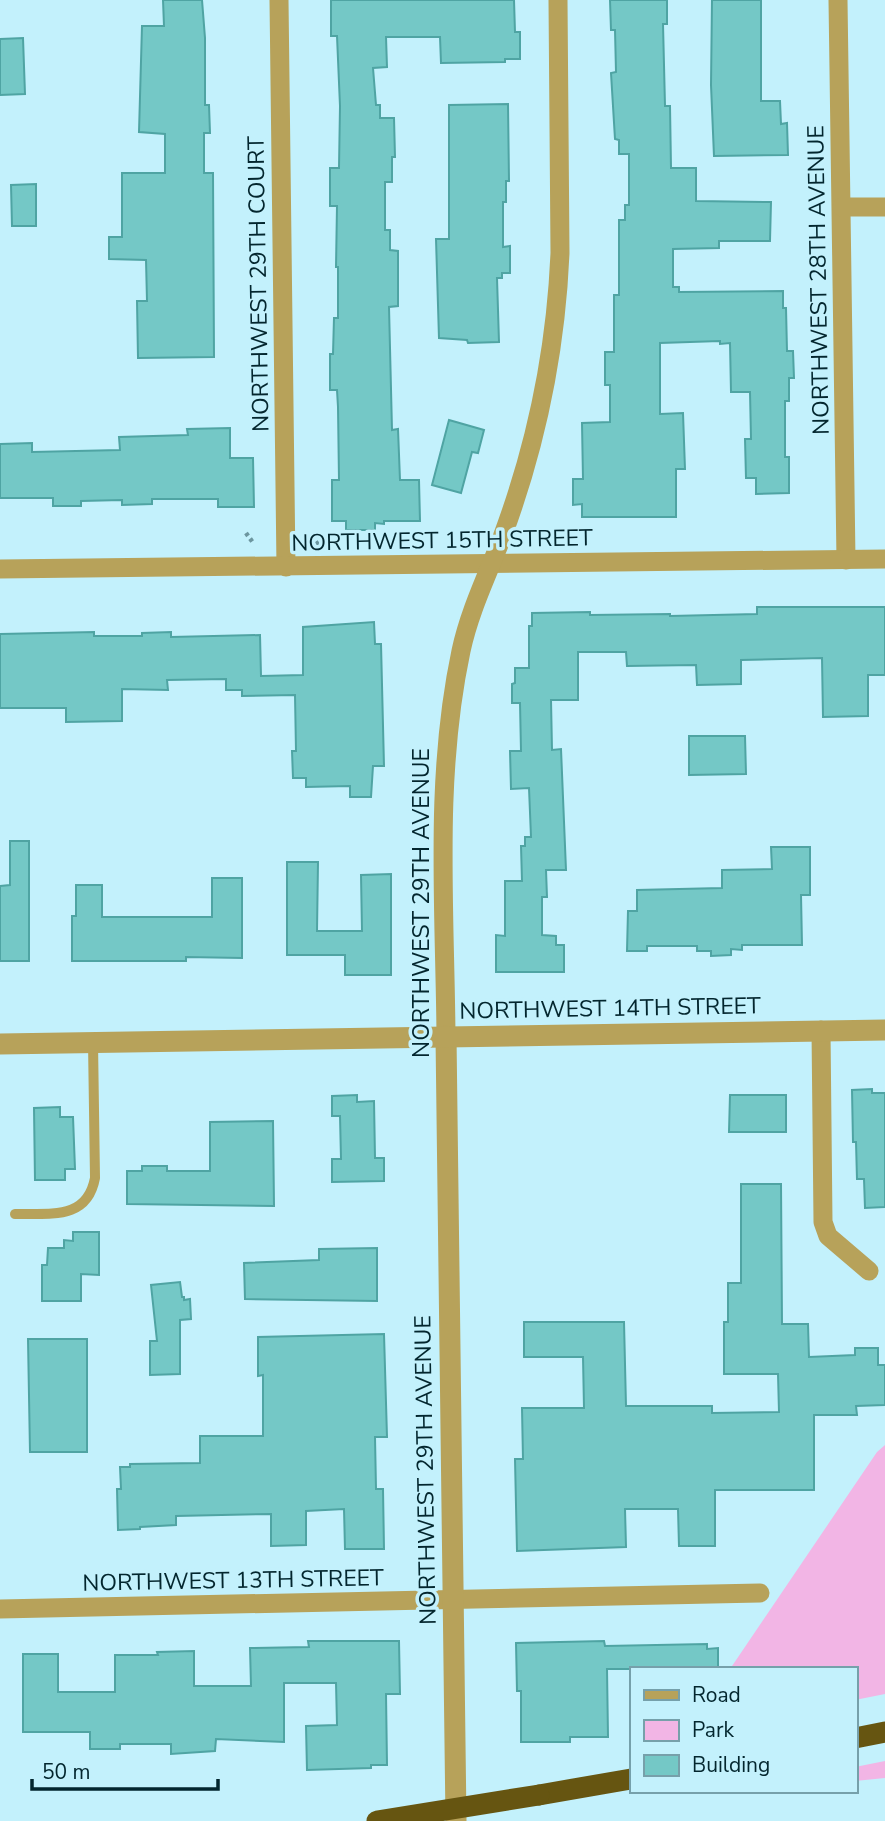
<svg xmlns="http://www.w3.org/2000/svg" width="885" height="1821" viewBox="0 0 885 1821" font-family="'Nunito Sans',sans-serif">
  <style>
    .green { fill: #f2b5e5 }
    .building { fill: #74c8c6; stroke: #4fa4a3; stroke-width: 2 }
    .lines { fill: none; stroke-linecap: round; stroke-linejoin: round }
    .path { stroke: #6c969f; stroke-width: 4.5; stroke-dasharray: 3.5 3.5; stroke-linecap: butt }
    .service { stroke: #b7a25a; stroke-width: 10 }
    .minor { stroke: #b7a25a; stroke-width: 19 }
    .tertiary { stroke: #b7a25a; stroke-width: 21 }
    .motorway { stroke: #651; stroke-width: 21 }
    .motorway-bridge { stroke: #651; stroke-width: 21 }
    .labels { text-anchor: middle; stroke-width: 7; stroke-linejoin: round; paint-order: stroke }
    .street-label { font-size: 23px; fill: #03262e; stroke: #c3f1fc }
  </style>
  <rect width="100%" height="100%" fill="#c3f1fc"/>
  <g class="green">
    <path d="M885 1445V1694L855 1700V1669H730L877 1452Z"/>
    <path d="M885 1761V1778L855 1781V1767Z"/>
  </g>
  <g class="building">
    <path d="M163 0H202L205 38V105H209L210 133H204V173H213L214 357 138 358 137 301H147L146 260 109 259V237H122V173H165V134L139 132 142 26H164Z"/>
    <path d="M331 0H514L515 32H520V59H505V62L441 63 440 37H386L387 67 373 68 376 105H380V118H394L395 157H392V182H385V230H390V250L398 251V306L389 307 392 430 398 429 400 480H419L420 521H384V524L375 523V530H346V521H332V480H339L338 407 337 390H330V354H333L334 318H338V267H336L337 206H330V168H339L340 106 337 36H331Z"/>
    <path d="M610 0H667V24H663L665 106H670L671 168H696V201L771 202 770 241H719V248L673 249V287H679V292L783 291V308H786L787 351H793L794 378H789V401H785V457H789V493L756 494V478H746L745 439H751L750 392H731L730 343 720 344V341L660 343V414L683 413 685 469H676V517H582V504L573 505V479H583L582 423 610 422V385H605V352H614V295H619V220H625V205H629V154H619V140L615 139 611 73 616 72 615 30H611Z"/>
    <path d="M712 0H761V101H780L781 124 787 123 788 155 714 156 711 85Z"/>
    <path d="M23 38 25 94 0 95V39Z"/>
    <path d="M508 104 509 181H506V202H503V247L510 246V273H502V278H497L499 342 468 343 467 340 439 338 436 239H449V105Z"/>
    <path d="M36 184V226H12L11 185Z"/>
    <path d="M449 420 484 430 478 453 472 452 461 493 432 485Z"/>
    <path d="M230 428V458H253L254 507H218V499H152V504L122 505V500L81 501V506H53V498H0V444L32 443V452L120 450 119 437 188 435 187 429Z"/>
    <path d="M757 607H885V675H868V716L823 717 822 658 741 660V684L697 685 696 665 627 666 626 652H578V700H551L552 750 561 749 566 870H546L547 897H542V935L556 936V945H564V972H496V935L505 936V881H522L521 846H525V837H531L529 788 511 789 510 751H521L520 703H512V684L515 683V668H529V626H532V613L590 612V615L670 614V616L757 614Z"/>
    <path d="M374 622 375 644H381L384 766H373L371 797H350V786L306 787V778H293L292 751H296L295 695 242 696V690H226V679L167 680 168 690 122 689V721L66 722V708H0V634L94 632V636H142V633L171 632V637L260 635 261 676 303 675V627Z"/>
    <path d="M689 736H745L746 774 689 775Z"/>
    <path d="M10 841H29V961H0V886L10 885Z"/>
    <path d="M771 847H810V895H801L802 945H742V950L731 949V955L711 956V951H697V946H647V951H627L628 911H637V890L722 888V870L772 869Z"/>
    <path d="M287 862H318L317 931H362L361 875 391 874V975H345V955H287Z"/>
    <path d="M212 878H242V958L186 957V961H72V916H76V885H102V917H212Z"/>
    <path d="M872 1089V1093H885V1207L865 1208 864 1179H857L856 1142H853L852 1090Z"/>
    <path d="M357 1095V1102L374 1101 375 1158H384V1181L332 1182V1159H341L340 1116H332V1096Z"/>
    <path d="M730 1095H786V1132H729Z"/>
    <path d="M60 1107V1117H73L75 1169H65V1180H35L34 1108Z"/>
    <path d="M273 1121 274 1206 127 1204V1171H142V1166H167V1171H210V1122Z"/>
    <path d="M741 1184H781L782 1324H808L809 1357 855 1355V1348H878V1365H885V1405L856 1406 857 1415H814V1490H715V1546H679L678 1509H625L626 1547 517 1551 515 1459H523L522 1408H584L583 1357H524V1322H624L626 1406H712V1413L779 1412 778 1374H724V1322H728V1283H741Z"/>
    <path d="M73 1232H99V1275L81 1274V1301H42V1265H47L48 1248H64V1240L73 1241Z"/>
    <path d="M377 1248V1301L245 1299 244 1263 319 1260V1249Z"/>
    <path d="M180 1282 182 1297H184V1300L190 1299 191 1319 180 1320V1374L150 1375V1341H157L151 1285Z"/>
    <path d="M384 1334 387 1437H375L376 1489H383L384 1549H345L344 1509 306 1511V1545L271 1546V1514L176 1516V1525L140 1527V1529L118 1530 117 1489H121L120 1467H130V1464L200 1463V1436H263V1375L258 1376V1337Z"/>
    <path d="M28 1339H87V1452H30Z"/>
    <path d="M308 1641H399L400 1694H386L387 1765H371V1768L307 1770 306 1726 337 1725 336 1683H284V1742L216 1739 215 1751 171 1754V1744H120V1749H90V1732H23V1654H58V1692H115V1655H158L157 1652 194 1651V1686H251L250 1648 309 1647Z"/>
    <path d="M604 1641 605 1646 707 1644V1649L718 1648V1669H607L608 1737H570V1742H521V1691H517L516 1643Z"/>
  </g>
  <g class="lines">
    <g class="path">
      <path d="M246 533 254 544"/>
      <path d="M316 544 326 537"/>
    </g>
    <path class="service" d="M15 1214C49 1213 87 1221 95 1178L93 1042"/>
    <g class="minor">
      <path d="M279 0 286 567"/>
      <path d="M838 0 846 560"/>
      <path d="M842 207H885"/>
      <path d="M0 569 885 559"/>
      <path d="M821 1030 823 1222 828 1236 869 1271"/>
      <path d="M446 1036C445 908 434 778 461 651 470 609 489 572 504 532 537 442 556 348 560 253L558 0"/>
      <path d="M0 1609 760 1593"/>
    </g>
    <g class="tertiary">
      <path d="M446 1036 456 1821"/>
      <path d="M0 1044 885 1030"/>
    </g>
    <g class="motorway">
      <path d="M855 1738 885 1732"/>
      <path d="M539 1795 631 1779"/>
    </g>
    <path class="motorway-bridge" d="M377 1821 539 1795"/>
  </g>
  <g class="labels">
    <g class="street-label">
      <text transform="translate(818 280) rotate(-91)" y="8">NORTHWEST 28TH AVENUE</text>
      <text transform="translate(258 284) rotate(-91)" y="8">NORTHWEST 29TH COURT</text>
      <text transform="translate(442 540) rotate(-1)" y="8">NORTHWEST 15TH STREET</text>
      <text transform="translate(421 903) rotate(-90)" y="8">NORTHWEST 29TH AVENUE</text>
      <text transform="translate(610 1008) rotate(-1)" y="8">NORTHWEST 14TH STREET</text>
      <text transform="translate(425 1470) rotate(-91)" y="8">NORTHWEST 29TH AVENUE</text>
      <text transform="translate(233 1580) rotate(-1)" y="8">NORTHWEST 13TH STREET</text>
    </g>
  </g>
  <rect x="630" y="1667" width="228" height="126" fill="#c3f1fc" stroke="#76a0aa" stroke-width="2"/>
  <rect x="644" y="1690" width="35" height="10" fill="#b7a25a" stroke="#76a0aa" stroke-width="2"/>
  <text x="692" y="1702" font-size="21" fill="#03262e">Road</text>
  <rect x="644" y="1720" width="35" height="21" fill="#f2b5e5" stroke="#76a0aa" stroke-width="2"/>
  <text x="692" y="1737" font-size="21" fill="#03262e">Park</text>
  <rect x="644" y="1755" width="35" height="21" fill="#74c8c6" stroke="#76a0aa" stroke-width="2"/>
  <text x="692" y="1772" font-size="21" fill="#03262e">Building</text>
  <path d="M32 1779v10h186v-10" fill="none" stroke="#03262e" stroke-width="3.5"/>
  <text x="42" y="1779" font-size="21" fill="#03262e" stroke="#c3f1fc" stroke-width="5" paint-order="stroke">50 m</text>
</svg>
